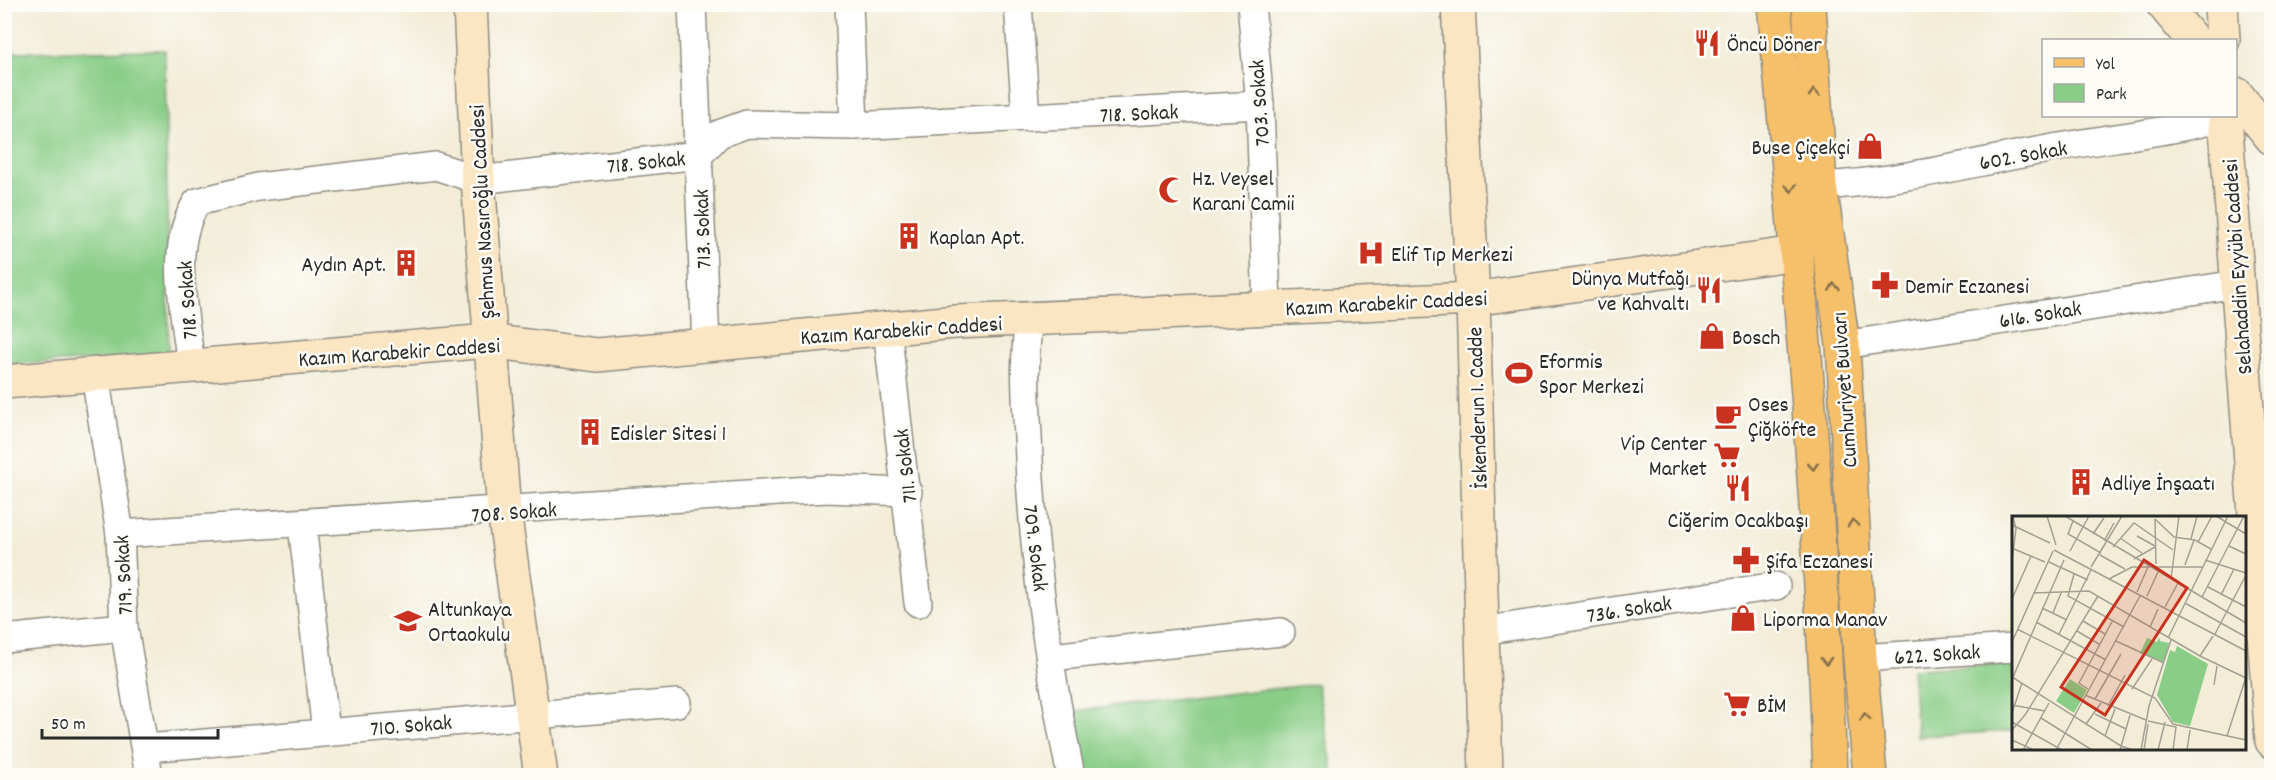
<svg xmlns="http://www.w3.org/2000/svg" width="2276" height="780" viewBox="0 0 2276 780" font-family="Dekko,sans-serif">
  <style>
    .green { fill: #89cd87; stroke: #5a7c59; stroke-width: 1.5 }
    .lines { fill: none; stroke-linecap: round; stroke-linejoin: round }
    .street-casing { stroke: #8f8c82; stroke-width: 30 }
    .secondary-casing { stroke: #8f8c82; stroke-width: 36 }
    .primary-casing { stroke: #8f8c82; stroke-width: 36 }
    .street { stroke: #fff; stroke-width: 27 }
    .secondary { stroke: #fbe6c4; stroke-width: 33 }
    .primary { stroke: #f6c06b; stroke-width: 33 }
    .oneway { stroke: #866e48 }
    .labels { text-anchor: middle; stroke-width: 5; stroke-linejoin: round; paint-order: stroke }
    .poi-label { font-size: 22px; fill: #2b2b2b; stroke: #fdfcf7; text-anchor: start }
    .street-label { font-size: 22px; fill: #2b2b2b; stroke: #fdfcf7 }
    .inset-road { fill: none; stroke: #a39f93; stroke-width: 1.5 }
    .view { fill: #c8321e; fill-opacity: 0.15; stroke: #c8321e; stroke-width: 3 }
    .inset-edge { fill: none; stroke: #2b2b2b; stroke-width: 3 }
  </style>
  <rect width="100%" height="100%" fill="#fdfcf7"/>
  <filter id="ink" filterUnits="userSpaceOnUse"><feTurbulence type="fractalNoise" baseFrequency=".0167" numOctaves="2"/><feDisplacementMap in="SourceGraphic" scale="12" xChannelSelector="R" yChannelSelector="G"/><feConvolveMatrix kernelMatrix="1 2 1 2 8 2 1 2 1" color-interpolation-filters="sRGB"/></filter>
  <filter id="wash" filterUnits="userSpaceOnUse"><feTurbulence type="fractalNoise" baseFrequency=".008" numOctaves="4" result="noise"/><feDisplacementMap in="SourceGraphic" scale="24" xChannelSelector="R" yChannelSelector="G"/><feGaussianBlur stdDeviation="1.35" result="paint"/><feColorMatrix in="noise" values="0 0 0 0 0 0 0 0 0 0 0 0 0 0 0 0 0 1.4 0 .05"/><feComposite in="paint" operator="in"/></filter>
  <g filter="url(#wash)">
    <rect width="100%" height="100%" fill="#f3edd8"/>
    <g class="green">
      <path d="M165 50 169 358 5 364V52Z"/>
      <path d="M2013 664V731L1917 736 1912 669Z"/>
      <path d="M1317 684 1334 775H1085L1074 711Z"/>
    </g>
  </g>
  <g filter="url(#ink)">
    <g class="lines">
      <defs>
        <g id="street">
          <path d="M692 4 706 345"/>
          <path d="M849 4 854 126"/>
          <path d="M1018 4 1026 117"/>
          <path d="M1251 4 1260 105 1267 309"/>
          <path d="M1820 186C1900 182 1980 161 2059 147 2114 137 2171 132 2225 117"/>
          <path d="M1029 320C1023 359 1026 398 1028 437 1032 550 1048 665 1071 776"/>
          <path d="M887 328 918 603"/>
          <path d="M1843 345 2237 284"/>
          <path d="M191 367C186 316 167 248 197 202L258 187 436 166 478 180 699 155 719 134 747 124 854 126 1260 105"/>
          <path d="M95 375 120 534 124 627 149 776"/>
          <path d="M302 525 326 732"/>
          <path d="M120 534 826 489 908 492"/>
          <path d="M1482 631 1776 586"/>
          <path d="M4 639 124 627"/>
          <path d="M1051 657 1281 632"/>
          <path d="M1860 658 2014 648"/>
          <path d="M146 748 677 703"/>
        </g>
        <g id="secondary">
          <path d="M470 4 478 180 504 511 541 776"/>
          <path d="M1458 4 1473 299 1486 776"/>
          <path d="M2163 4 2193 40"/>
          <path d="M2221 4 2223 40"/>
          <path d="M2236 94 2272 138"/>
          <path d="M2225 116 2272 741"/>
          <path d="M4 382 489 341 597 355 956 322 1473 299 1797 253"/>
        </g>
        <g id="primary">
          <path d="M1774 4C1798 261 1821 518 1830 776"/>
          <path d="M1809 4 1820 186 1843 345 1860 658 1870 776"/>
        </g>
      </defs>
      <use href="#street" class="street-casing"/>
      <use href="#secondary" class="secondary-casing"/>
      <use href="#primary" class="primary-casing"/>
      <use href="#street" class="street"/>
      <use href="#secondary" class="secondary"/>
      <use href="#primary" class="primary"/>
    </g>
    <defs><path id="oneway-chevron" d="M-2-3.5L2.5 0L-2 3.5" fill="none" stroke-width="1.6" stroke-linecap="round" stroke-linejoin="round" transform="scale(1.5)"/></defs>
    <g class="oneway">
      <use href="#oneway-chevron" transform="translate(1814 93) rotate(-93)"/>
      <use href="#oneway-chevron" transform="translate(1791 188) rotate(85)"/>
      <use href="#oneway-chevron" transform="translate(1834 287) rotate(-98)"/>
      <use href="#oneway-chevron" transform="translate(1813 466) rotate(86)"/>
      <use href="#oneway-chevron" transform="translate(1853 523) rotate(-93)"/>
      <use href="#oneway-chevron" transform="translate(1826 661) rotate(88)"/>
      <use href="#oneway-chevron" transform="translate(1865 717) rotate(-95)"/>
    </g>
  </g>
  <defs>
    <symbol id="restaurant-bare" viewBox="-9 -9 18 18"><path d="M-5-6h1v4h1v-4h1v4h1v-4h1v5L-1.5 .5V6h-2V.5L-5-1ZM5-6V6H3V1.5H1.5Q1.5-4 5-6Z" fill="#c8321e" stroke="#fdfcf7" stroke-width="2.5" paint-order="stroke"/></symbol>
    <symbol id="shop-bare" viewBox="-9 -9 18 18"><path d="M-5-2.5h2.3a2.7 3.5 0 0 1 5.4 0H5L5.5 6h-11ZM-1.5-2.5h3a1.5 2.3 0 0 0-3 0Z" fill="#c8321e" stroke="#fdfcf7" stroke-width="2.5" paint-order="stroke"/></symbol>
    <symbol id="mosque-bare" viewBox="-9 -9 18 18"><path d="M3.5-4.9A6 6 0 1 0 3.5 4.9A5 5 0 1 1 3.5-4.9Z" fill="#c8321e" stroke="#fdfcf7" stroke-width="2.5" paint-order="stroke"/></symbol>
    <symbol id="building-bare" viewBox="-9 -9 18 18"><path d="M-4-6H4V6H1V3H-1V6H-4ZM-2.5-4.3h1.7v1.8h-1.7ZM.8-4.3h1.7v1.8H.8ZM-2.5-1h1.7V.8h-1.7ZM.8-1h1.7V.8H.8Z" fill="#c8321e" stroke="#fdfcf7" stroke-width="2.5" paint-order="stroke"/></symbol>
    <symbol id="hospital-bare" viewBox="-9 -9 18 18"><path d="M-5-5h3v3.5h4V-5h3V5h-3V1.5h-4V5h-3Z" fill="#c8321e" stroke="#fdfcf7" stroke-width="2.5" paint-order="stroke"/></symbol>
    <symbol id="pharmacy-bare" viewBox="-9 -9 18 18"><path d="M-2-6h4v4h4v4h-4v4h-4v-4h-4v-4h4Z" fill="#c8321e" stroke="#fdfcf7" stroke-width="2.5" paint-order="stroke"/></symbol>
    <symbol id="stadium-bare" viewBox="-9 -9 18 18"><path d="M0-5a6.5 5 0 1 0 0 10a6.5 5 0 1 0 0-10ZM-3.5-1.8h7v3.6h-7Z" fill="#c8321e" stroke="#fdfcf7" stroke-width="2.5" paint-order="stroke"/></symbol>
    <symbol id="cafe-bare" viewBox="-9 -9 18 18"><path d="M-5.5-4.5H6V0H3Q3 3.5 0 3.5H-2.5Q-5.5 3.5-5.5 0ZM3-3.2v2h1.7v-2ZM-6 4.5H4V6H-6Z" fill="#c8321e" stroke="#fdfcf7" stroke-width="2.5" paint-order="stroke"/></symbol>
    <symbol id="supermarket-bare" viewBox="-9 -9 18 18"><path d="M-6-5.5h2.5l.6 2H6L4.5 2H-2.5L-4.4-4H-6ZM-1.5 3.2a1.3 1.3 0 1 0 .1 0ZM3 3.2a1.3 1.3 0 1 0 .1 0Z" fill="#c8321e" stroke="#fdfcf7" stroke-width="2.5" paint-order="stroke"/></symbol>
    <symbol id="school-bare" viewBox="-9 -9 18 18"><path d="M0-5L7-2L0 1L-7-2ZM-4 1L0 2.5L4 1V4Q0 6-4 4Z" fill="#c8321e" stroke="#fdfcf7" stroke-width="2.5" paint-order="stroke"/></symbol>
  </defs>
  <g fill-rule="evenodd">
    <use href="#restaurant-bare" x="1688" y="24" width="38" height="38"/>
    <use href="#shop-bare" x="1851" y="127" width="38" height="38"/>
    <use href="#mosque-bare" x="1153" y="171" width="38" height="38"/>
    <use href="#building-bare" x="890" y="217" width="38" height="38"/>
    <use href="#hospital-bare" x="1352" y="234" width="38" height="38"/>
    <use href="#building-bare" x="387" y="244" width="38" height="38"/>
    <use href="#pharmacy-bare" x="1866" y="266" width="38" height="38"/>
    <use href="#restaurant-bare" x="1690" y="271" width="38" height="38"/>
    <use href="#shop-bare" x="1693" y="317" width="38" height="38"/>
    <use href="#stadium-bare" x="1500" y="354" width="38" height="38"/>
    <use href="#cafe-bare" x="1709" y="397" width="38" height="38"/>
    <use href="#building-bare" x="571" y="413" width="38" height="38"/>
    <use href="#supermarket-bare" x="1708" y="436" width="38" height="38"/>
    <use href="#building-bare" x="2062" y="463" width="38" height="38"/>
    <use href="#restaurant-bare" x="1719" y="469" width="38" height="38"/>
    <use href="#pharmacy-bare" x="1727" y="541" width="38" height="38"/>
    <use href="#shop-bare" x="1724" y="599" width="38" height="38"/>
    <use href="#school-bare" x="389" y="602" width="38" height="38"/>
    <use href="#supermarket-bare" x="1718" y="685" width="38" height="38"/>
  </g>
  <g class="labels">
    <g class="poi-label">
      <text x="1727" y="51">Öncü Döner</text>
      <text x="1850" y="154" text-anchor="end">Buse Çiçekçi</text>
      <text x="1192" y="185">Hz. Veysel<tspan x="1192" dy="25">Karani Camii</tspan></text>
      <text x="929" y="244">Kaplan Apt.</text>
      <text x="1391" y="261">Elif Tıp Merkezi</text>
      <text x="386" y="271" text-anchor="end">Aydın Apt.</text>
      <text x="1689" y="285" text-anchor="end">Dünya Mutfağı<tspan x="1689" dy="25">ve Kahvaltı</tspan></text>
      <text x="1905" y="293">Demir Eczanesi</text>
      <text x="1732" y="344">Bosch</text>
      <text x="1539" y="368">Eformis<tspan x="1539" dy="25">Spor Merkezi</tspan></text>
      <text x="1748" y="411">Oses<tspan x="1748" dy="25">Çiğköfte</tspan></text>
      <text x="610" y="440">Edisler Sitesi 1</text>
      <text x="1707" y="450" text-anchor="end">Vip Center<tspan x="1707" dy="25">Market</tspan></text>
      <text x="2101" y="490">Adliye İnşaatı</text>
      <text x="1738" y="527" text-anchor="middle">Ciğerim Ocakbaşı</text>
      <text x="1766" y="568">Şifa Eczanesi</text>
      <text x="428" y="616">Altunkaya<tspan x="428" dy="25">Ortaokulu</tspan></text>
      <text x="1763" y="626">Liporma Manav</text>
      <text x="1757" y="712">BİM</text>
    </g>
    <g class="street-label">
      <text transform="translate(1258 103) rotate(-94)" y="8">703. Sokak</text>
      <text transform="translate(1139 112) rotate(-3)" y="8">718. Sokak</text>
      <text transform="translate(2023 154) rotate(-10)" y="8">602. Sokak</text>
      <text transform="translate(646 161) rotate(-6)" y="8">718. Sokak</text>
      <text transform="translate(481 212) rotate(-93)" y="8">Şehmus Nasıroğlu Caddesi</text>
      <text transform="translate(701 229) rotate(-92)" y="8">713. Sokak</text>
      <text transform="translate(2236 267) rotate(-94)" y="8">Selahaddin Eyyübi Caddesi</text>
      <text transform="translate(186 300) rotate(-94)" y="8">718. Sokak</text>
      <text transform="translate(1386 302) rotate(-3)" y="8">Kazım Karabekir Caddesi</text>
      <text transform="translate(2040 313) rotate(-9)" y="8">616. Sokak</text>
      <text transform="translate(901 329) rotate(-4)" y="8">Kazım Karabekir Caddesi</text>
      <text transform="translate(399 351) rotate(-4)" y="8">Kazım Karabekir Caddesi</text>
      <text transform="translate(1843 390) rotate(-94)" y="8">Cumhuriyet Bulvarı</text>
      <text transform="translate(1476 408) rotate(-92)" y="8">İskenderun 1. Cadde</text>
      <text transform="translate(904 466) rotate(-97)" y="8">711. Sokak</text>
      <text transform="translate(514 511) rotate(-4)" y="8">708. Sokak</text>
      <text transform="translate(1037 548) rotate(83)" y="8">709. Sokak</text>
      <text transform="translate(122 575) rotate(-93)" y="8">719. Sokak</text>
      <text transform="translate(1629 608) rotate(-9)" y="8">736. Sokak</text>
      <text transform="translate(1937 653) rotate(-4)" y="8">622. Sokak</text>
      <text transform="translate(411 724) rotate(-5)" y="8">710. Sokak</text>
    </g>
  </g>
  <g transform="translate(2012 516)">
    <rect width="234" height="234" fill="#f3edd8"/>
    <path d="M147 121 148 125 157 127 152 146 128 137 135 122 145 126ZM165 130 196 148 178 210 161 206 145 179 158 134 163 136ZM58 163 75 174 62 197 44 185Z" fill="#89cd87"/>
    <path class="inset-road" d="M35 0 44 29M53 0 234 107M204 0 234 18M143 3 162 21 183 24 199 33M143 3 144 48M61 5 56 18 89 37M0 9 38 27M81 18 92 2M125 20 143 30M108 22 130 37M179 23 185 0M92 25 102 7M186 26 200 0M217 30 234 38M101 31 122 7 161 34M2 33 33 46M42 34 234 135M58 35 77 0M88 39 113 53M122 43 143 31M0 44 4 13 1 0M193 44 234 57M37 46 76 64M173 49 182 24M79 51 110 0M62 58 56 80 112 111M97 63 120 51H190M159 63 167 0M196 71 234 91M125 76 136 51M21 77 77 75 188 140 234 162M209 79 222 53M135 80 146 56M190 81 232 0M0 83 19 40M173 87 234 121M153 91 166 67M30 92 55 104M41 97 49 77M71 105 93 118M24 106 94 144M138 111 146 93M5 113 143 182 161 208 234 224M65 115 87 128M47 118 79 54M203 118 234 59M156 122 216 0M104 125 152 147M0 126 41 35M188 140 201 120M0 161 109 230 121 234M1 161 52 44M202 169 205 150M76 173 67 167 101 104M120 173 140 143M73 179 134 204M83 183 109 138M0 189 33 195M96 190 113 159M0 197 10 167M83 198 114 213M29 202 80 234M136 205 164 211 161 234M0 206 50 234M74 208 89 187M0 214 13 199 86 80M93 220 103 193M215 220 234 161M0 224 22 234M11 234 37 187M44 234 128 80M108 234 118 199M129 234 137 190 159 124M132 234 136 208M146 234 153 206M175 234 178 214"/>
    <path class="view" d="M132 44 175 72 93 199 49 171Z"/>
    <rect width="234" height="234" class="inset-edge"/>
  </g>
  <rect width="2276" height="780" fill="none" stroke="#fdfcf7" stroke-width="24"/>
  <rect x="2042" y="39" width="195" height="78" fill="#fdfcf7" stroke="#a9a8a5" stroke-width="1.5"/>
  <rect x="2054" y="58" width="30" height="9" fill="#f6c06b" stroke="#a9a8a5" stroke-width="1.5"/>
  <text x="2096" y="69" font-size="18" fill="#2b2b2b">Yol</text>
  <rect x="2054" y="84" width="30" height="18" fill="#89cd87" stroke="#a9a8a5" stroke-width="1.5"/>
  <text x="2096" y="99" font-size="18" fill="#2b2b2b">Park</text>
  <path d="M42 729v9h176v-9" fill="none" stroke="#2b2b2b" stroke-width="3"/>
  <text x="51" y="729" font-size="18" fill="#2b2b2b" stroke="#fdfcf7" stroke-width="4.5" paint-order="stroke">50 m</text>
</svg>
